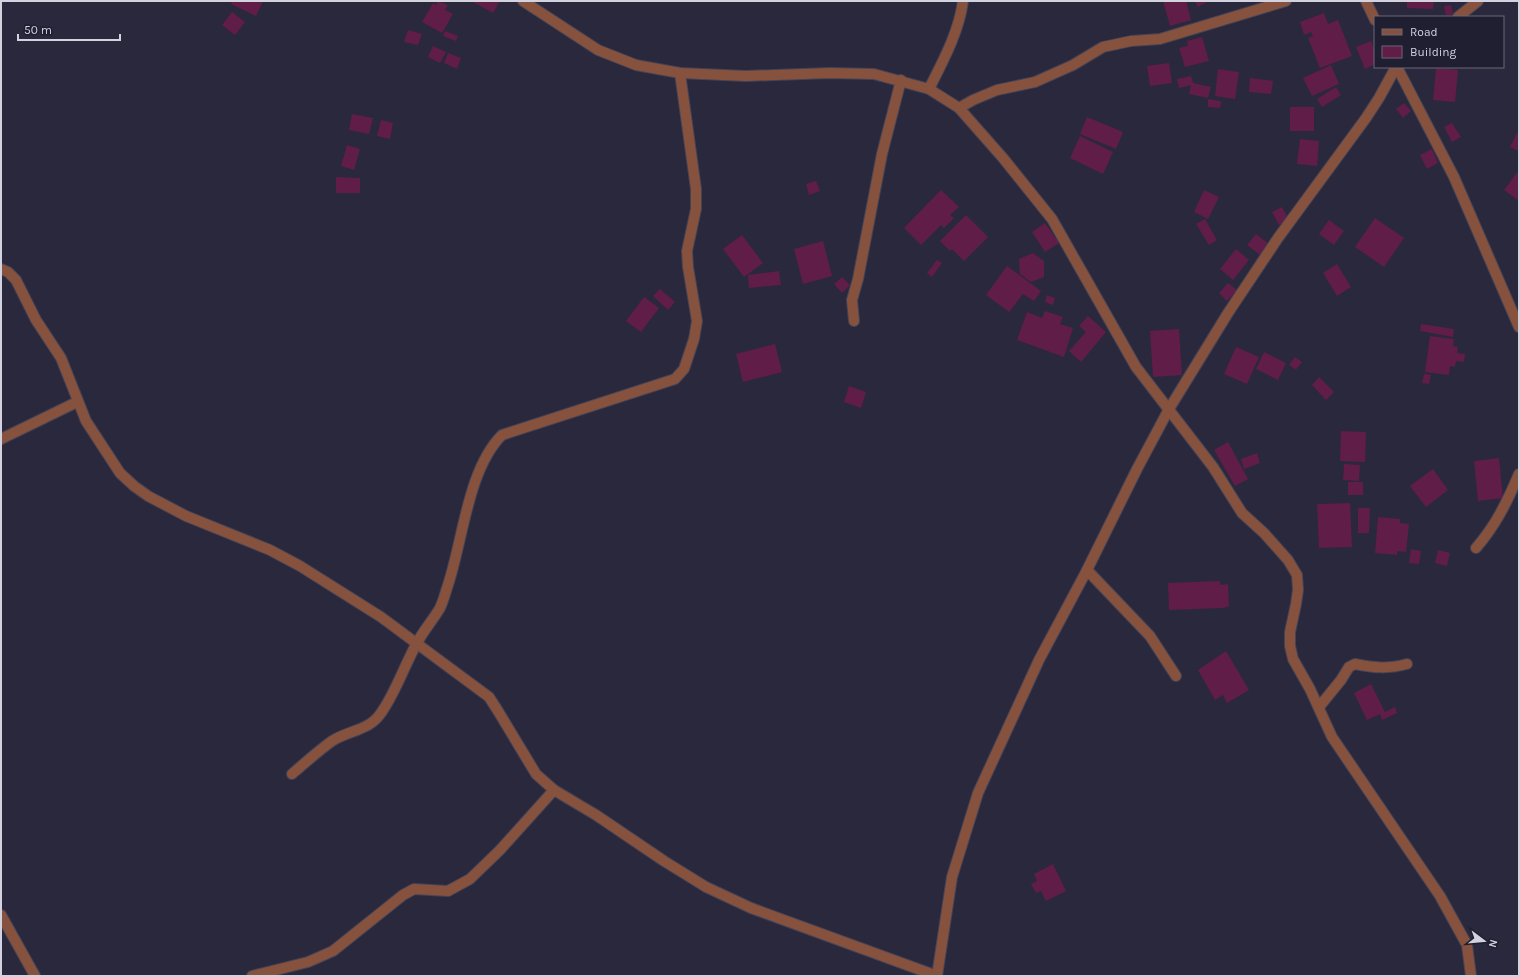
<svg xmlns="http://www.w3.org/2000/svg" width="1520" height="977" viewBox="0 0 1520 977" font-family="Karla,sans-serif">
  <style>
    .building { fill: #601d47 }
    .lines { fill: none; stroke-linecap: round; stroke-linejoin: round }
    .minor-casing { stroke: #454356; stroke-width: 12 }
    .tertiary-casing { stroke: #454356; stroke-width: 12 }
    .minor { stroke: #86523e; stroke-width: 10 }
    .tertiary { stroke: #86523e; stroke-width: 10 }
  </style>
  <rect width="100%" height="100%" fill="#2a283c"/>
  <g class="building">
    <path d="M232 1H263L256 16 231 4Z"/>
    <path d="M438 1 448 5 445 10 453 14 442 33 422 22 433 3 436 5Z"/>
    <path d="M471 1H500L493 13Z"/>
    <path d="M1163 1H1186L1191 20 1170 26Z"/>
    <path d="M1195 1H1209L1198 7Z"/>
    <path d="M1407 1H1434L1433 9 1407 8Z"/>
    <path d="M1451 5 1453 14 1446 16 1444 6Z"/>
    <path d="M232 12 245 22 235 35 222 25Z"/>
    <path d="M1324 13 1328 24 1338 20 1352 56 1320 68 1308 38 1313 36 1311 32 1304 35 1300 22Z"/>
    <path d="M408 30 422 34 418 45 404 42Z"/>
    <path d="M445 31 458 36 456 41 443 36Z"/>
    <path d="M1202 37 1209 61 1185 67 1179 48 1188 46 1187 41Z"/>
    <path d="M1371 41 1375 52V64L1365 69 1356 47Z"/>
    <path d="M433 46 446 52 440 63 428 57Z"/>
    <path d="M448 53 461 58 457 69 444 63Z"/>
    <path d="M1169 63 1172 83 1150 86 1147 66Z"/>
    <path d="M1331 65 1339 84 1312 96 1303 78Z"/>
    <path d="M1436 68 1458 70 1455 102 1433 100Z"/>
    <path d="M1218 69 1239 72 1235 99 1215 96Z"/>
    <path d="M1191 76 1193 83 1211 87 1208 98 1189 94 1191 85 1179 88 1177 79Z"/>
    <path d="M1250 78 1273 81 1271 94 1249 92Z"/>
    <path d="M1336 87 1341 95 1322 107 1317 99Z"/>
    <path d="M1208 99 1221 101 1220 108 1208 107Z"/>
    <path d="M1404 103 1411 111 1403 118 1396 109Z"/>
    <rect x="1290" y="107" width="24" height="24"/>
    <path d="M352 114 373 118 369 134 349 130Z"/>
    <path d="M1087 117 1123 132 1116 149 1080 134Z"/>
    <path d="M381 120 393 123 390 139 377 136Z"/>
    <path d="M1452 123 1461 137 1452 142 1444 127Z"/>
    <path d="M1518 131 1519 132V151L1510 147Z"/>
    <path d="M1080 136 1113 152 1103 174 1070 158Z"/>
    <path d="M1300 139 1319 141 1317 166 1297 164Z"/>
    <path d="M347 145 360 149 354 170 341 166Z"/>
    <path d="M1432 149 1438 163 1427 169 1420 155Z"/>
    <path d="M1519 170V201L1504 190Z"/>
    <path d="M336 177 360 178V193H336Z"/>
    <path d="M816 181 820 191 809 195 806 184Z"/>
    <path d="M941 190 959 207 950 215 954 218 944 228 941 225 921 245 904 228Z"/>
    <path d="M1204 190 1219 197 1208 219 1194 212Z"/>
    <path d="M1282 207 1289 220 1279 225 1272 212Z"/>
    <path d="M966 215 988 237 964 261 952 249 950 251 940 241Z"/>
    <path d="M1375 218 1404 238 1384 267 1355 247Z"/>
    <path d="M1205 219 1217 240 1209 245 1196 224Z"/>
    <path d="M1329 220 1344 231 1334 245 1319 234Z"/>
    <path d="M1045 223 1059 243 1045 252 1032 232Z"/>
    <path d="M1256 234 1269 244 1260 255 1247 245Z"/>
    <path d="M742 235 763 263 744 277 723 249Z"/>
    <path d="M823 241 832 276 803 284 794 249Z"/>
    <path d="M1236 249 1249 260 1233 280 1220 269Z"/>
    <path d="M1033 253 1044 261V277L1031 282 1020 274 1019 259Z"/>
    <path d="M937 260 942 263 932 277 927 273Z"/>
    <path d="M1337 264 1351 287 1337 296 1323 273Z"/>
    <path d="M1007 266 1041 291 1034 301 1023 294 1009 312 986 295Z"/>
    <path d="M779 271 781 285 749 288 748 275Z"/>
    <path d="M842 277 850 285 842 293 834 284Z"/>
    <path d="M1228 283 1237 290 1227 301 1219 293Z"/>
    <path d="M660 289 675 302 668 310 653 296Z"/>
    <path d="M1047 295 1055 298 1053 305 1045 302Z"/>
    <path d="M644 297 659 308 641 332 626 321Z"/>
    <path d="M1045 311 1063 317 1060 324 1073 328 1064 357 1017 340 1027 312 1042 318Z"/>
    <path d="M1088 316 1106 332 1081 362 1069 351 1086 332 1079 326Z"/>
    <path d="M1421 324 1454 329 1453 337 1420 331Z"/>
    <path d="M1179 329 1182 375 1153 377 1150 331Z"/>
    <path d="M1430 336 1454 339 1453 346 1458 347 1457 353 1465 354 1464 362 1456 361 1455 367 1450 366 1449 375 1425 372Z"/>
    <path d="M775 344 782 372 743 382 736 354Z"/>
    <path d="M1236 347 1259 357 1247 384 1224 374Z"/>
    <path d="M1264 352 1286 363 1278 380 1256 369Z"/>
    <path d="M1295 357 1302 362 1296 370 1289 365Z"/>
    <path d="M1424 374 1431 375 1429 384 1422 383Z"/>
    <path d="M1319 377 1334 392 1326 400 1312 385Z"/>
    <path d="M849 386 866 392 861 408 844 402Z"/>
    <path d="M1341 431 1366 432 1365 462 1340 461Z"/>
    <path d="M1228 442 1248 479 1235 486 1214 450Z"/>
    <path d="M1257 453 1260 463 1244 469 1241 459Z"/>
    <path d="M1499 458 1503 498 1478 501 1474 461Z"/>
    <path d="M1344 464 1360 465 1359 481 1343 480Z"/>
    <path d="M1433 469 1448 490 1426 507 1410 486Z"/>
    <rect x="1348" y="482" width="15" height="13"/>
    <path d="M1350 503 1352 547 1319 548 1317 504Z"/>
    <path d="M1358 508H1370L1369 533H1358Z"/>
    <path d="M1378 517 1400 519V523L1409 524 1406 552 1397 551V555L1375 553Z"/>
    <path d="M1411 549 1421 551 1419 564 1409 563Z"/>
    <path d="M1438 550 1450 553 1447 566 1435 563Z"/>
    <path d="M1220 581V585L1228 584 1229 606 1223 608 1169 610 1168 583Z"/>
    <path d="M1226 651 1249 690 1227 703 1223 695 1215 700 1198 670Z"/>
    <path d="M1371 684 1385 712 1395 707 1397 713 1382 720 1380 714 1367 720 1354 693Z"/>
    <path d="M1053 864 1066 891 1046 901 1041 891 1036 893 1031 884 1037 881 1034 874Z"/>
  </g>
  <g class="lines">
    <defs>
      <g id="minor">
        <path d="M523 1 598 50 636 65 680 73 746 76 830 73 874 74 929 89 959 108 1003 158 1052 219 1136 367 1213 467 1242 513 1264 533 1288 560 1297 575 1298 590 1296 604 1290 632V646L1293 659 1310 689 1332 737 1440 896 1467 945 1471 976"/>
        <path d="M929 89C943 61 959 32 963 1"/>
        <path d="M959 108 973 100 997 90 1035 82 1073 65 1103 47 1131 41 1160 39 1286 1"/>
        <path d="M1 269 8 272 16 280 36 320 61 358 86 421 120 473 134 486 148 496 186 516 270 550 300 566 381 617 489 697 498 711 536 774 554 790 596 815 664 861 706 887 751 908 937 976"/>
        <path d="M854 321 852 300 858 279 882 154 901 80"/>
        <path d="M1 439 77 402"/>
        <path d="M1476 548C1496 525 1507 502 1519 474"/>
        <path d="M1087 570 1150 636 1176 676"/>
        <path d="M1319 707 1341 680 1349 667 1355 664C1376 668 1387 669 1407 664"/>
        <path d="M292 774C305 763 318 751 332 741 349 730 369 731 381 713 396 692 404 666 417 643 423 631 433 620 440 608 443 602 445 594 447 588 463 542 467 470 502 435L675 379 684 369 694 339 697 321 688 267 687 251 696 209V189L680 73"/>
        <path d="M1 915 35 976"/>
        <path d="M252 976 308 962 333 951 403 895 414 889 448 891 470 879 500 850 554 790"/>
      </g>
      <g id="tertiary">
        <path d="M1366 1 1375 20"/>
        <path d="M1458 17 1478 1"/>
        <path d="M1397 67 1454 177 1519 327"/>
        <path d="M937 976 952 877 978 793 1039 660 1087 570 1137 469 1169 409 1228 313 1278 238 1366 118 1379 98 1396 67"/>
      </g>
    </defs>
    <use href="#minor" class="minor-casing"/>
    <use href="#tertiary" class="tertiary-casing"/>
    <use href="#minor" class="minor"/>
    <use href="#tertiary" class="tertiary"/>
  </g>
  <rect width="1520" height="977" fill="none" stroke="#d3d2e0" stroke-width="4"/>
  <rect x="1374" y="16" width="130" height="52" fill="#201e31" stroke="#686677"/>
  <rect x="1382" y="29" width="20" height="6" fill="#86523e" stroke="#686677"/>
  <text x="1410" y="36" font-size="12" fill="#d3d2e0">Road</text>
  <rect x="1382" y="46" width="20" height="12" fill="#601d47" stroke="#686677"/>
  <text x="1410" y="56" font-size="12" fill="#d3d2e0">Building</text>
  <g transform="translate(1484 941) rotate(106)" stroke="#201e31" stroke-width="3" paint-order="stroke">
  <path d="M0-3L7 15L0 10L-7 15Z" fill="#d3d2e0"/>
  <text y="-6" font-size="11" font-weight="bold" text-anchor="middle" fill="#d3d2e0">N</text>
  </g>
  <path d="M18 34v6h102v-6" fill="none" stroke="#d3d2e0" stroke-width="2"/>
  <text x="24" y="34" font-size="12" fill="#d3d2e0" stroke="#201e31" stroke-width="3" paint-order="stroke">50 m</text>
</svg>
